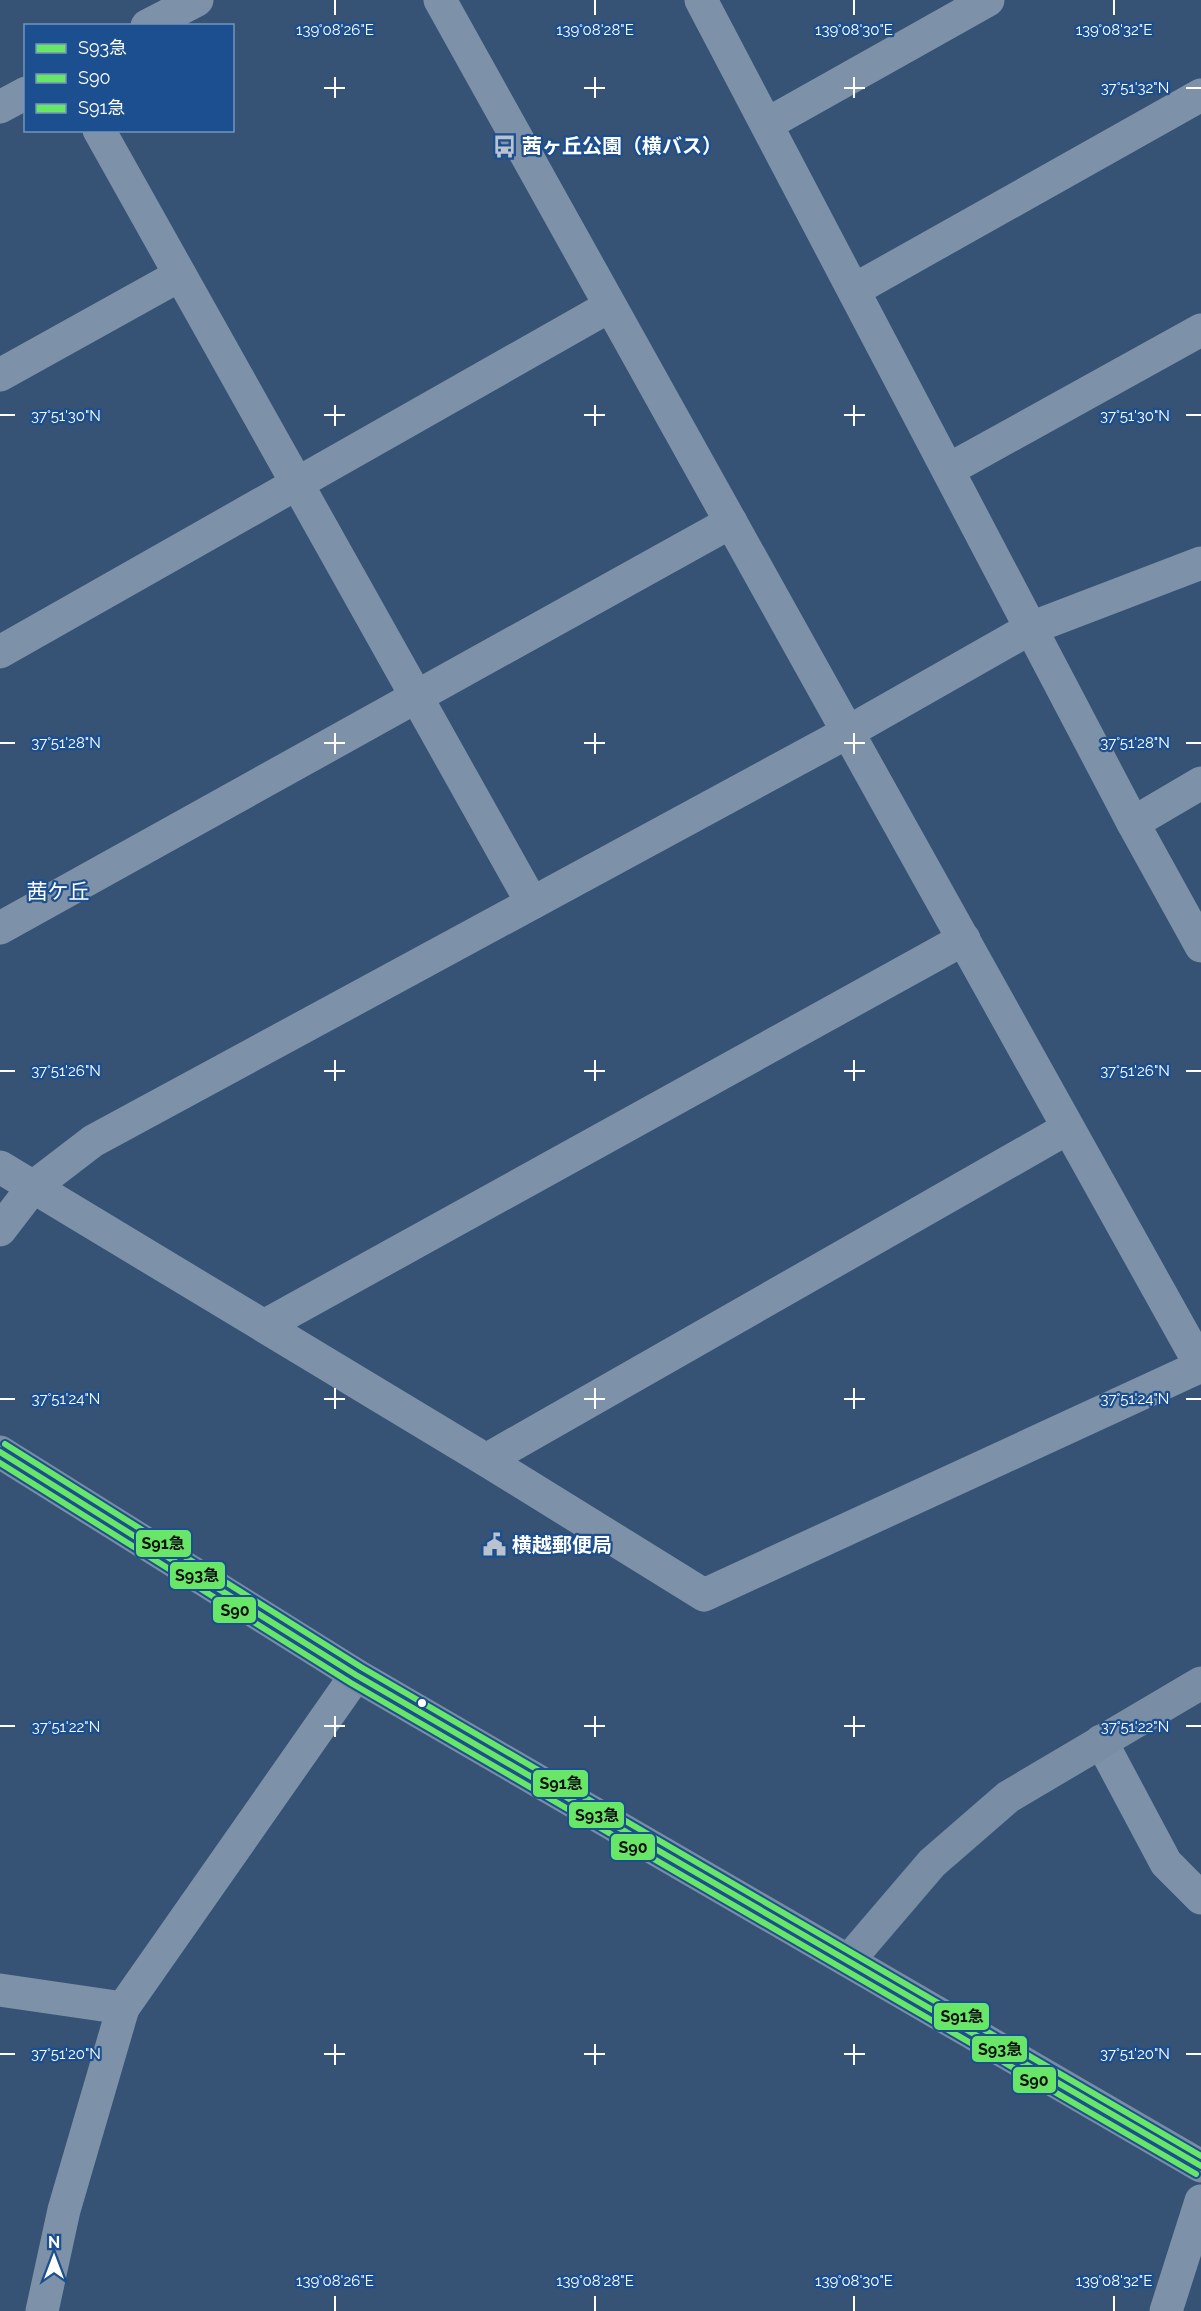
<svg xmlns="http://www.w3.org/2000/svg" width="1201" height="2311" viewBox="0 0 1201 2311" font-family="Raleway,'Noto Sans JP',sans-serif">
  <style>
    .lines { fill: none; stroke-linecap: round; stroke-linejoin: round }
    .street { stroke: #7d92a8; stroke-width: 33 }
    .secondary { stroke: #798da4; stroke-width: 33 }
    .bus-1-casing { stroke: #1b4f8f; stroke-width: 10 }
    .bus-2-casing { stroke: #1b4f8f; stroke-width: 10 }
    .bus-3-casing { stroke: #1b4f8f; stroke-width: 10 }
    .bus-1 { stroke: #68e668; stroke-width: 6 }
    .bus-2 { stroke: #68e668; stroke-width: 6 }
    .bus-3 { stroke: #68e668; stroke-width: 6 }
    .ticks { fill: none; stroke: #fff; stroke-width: 2 }
    .bus-dot { fill: #fff; stroke: #1b4f8f; stroke-width: 2 }
    .labels { text-anchor: middle; stroke-width: 4.5; stroke-linejoin: round; paint-order: stroke }
    .poi-label { font-size: 20px; font-weight: bold; fill: #fff; stroke: #1b4f8f; text-anchor: start }
    .neighbourhood-label { font-size: 21px; fill: #fff; stroke: #1b4f8f }
    .ticks-label { font-size: 15px; text-anchor: middle; fill: #fff; stroke: #1b4f8f; stroke-width: 4.5; stroke-linejoin: round; paint-order: stroke }
    .line-badge { stroke: #1b4f8f; stroke-width: 2 }
    .pale-badge-label { font-size: 16px; text-anchor: middle; font-weight: bold; fill: #111 }
  </style>
  <rect width="100%" height="100%" fill="#365274"/>
  <g class="lines">
    <g class="street">
      <path d="M440 0 1201 1366"/>
      <path d="M701 0 1133 823 1201 946"/>
      <path d="M147 26 197 0"/>
      <path d="M0 107 26 93"/>
      <path d="M767 124 988 0"/>
      <path d="M99 130 532 903"/>
      <path d="M854 290 1201 95"/>
      <path d="M0 375 180 275"/>
      <path d="M948 470 1201 330"/>
      <path d="M0 652 610 306"/>
      <path d="M1133 823 1201 783"/>
      <path d="M0 928 731 522"/>
      <path d="M0 1167 486 1460 704 1595 1201 1366"/>
      <path d="M0 1230 33 1187 93 1141 848 732 1031 628 1201 563"/>
      <path d="M264 1326 964 939"/>
      <path d="M486 1460 1068 1128"/>
      <path d="M1101 1741 1166 1863 1201 1898"/>
      <path d="M0 1990 123 2008"/>
      <path d="M42 2311 64 2210 123 2008 356 1675"/>
      <path d="M1166 2311 1201 2201"/>
    </g>
    <g class="secondary">
      <path d="M0 1452 356 1675 1201 2166"/>
      <path d="M849 1960 932 1863 1008 1797 1201 1683"/>
    </g>
    <defs>
      <path id="bus-1" d="M0 1452 356 1675 1201 2166"/>
      <path id="bus-2" d="M0 1463 351 1683 1196 2174"/>
      <path id="bus-3" d="M5 1444 361 1667 1201 2156"/>
    </defs>
    <use href="#bus-1" class="bus-1-casing"/>
    <use href="#bus-2" class="bus-2-casing"/>
    <use href="#bus-3" class="bus-3-casing"/>
    <use href="#bus-1" class="bus-1"/>
    <use href="#bus-2" class="bus-2"/>
    <use href="#bus-3" class="bus-3"/>
  </g>
  <path class="ticks" d="M335 0V15M595 0V15M854 0V15M1114 0V15M335 77V98M595 77V98M854 77V98M324 88H345M584 88H605M844 88H865M1186 88H1201M335 405V426M595 405V426M854 405V426M0 415H15M324 415H345M584 415H605M844 415H865M1186 415H1201M335 733V754M595 733V754M854 733V754M0 743H15M324 743H345M584 743H605M844 743H865M1186 743H1201M335 1060V1081M595 1060V1081M854 1060V1081M0 1071H15M324 1071H345M584 1071H605M844 1071H865M1186 1071H1201M335 1388V1409M595 1388V1409M854 1388V1409M0 1399H15M324 1399H345M584 1399H605M844 1399H865M1186 1399H1201M335 1716V1737M595 1716V1737M854 1716V1737M0 1726H15M324 1726H345M584 1726H605M844 1726H865M1186 1726H1201M335 2044V2065M595 2044V2065M854 2044V2065M0 2054H15M324 2054H345M584 2054H605M844 2054H865M1186 2054H1201M335 2296V2311M595 2296V2311M854 2296V2311M1114 2296V2311"/>
  <defs>
    <symbol id="bus-bare" viewBox="-9 -9 18 18"><path d="M-5-6H5V4H4V6H2V4H-2V6H-4V4H-5ZM-3.5-4V0h7V-4ZM-3.5 1.2v1.5H-2V1.2ZM2 1.2v1.5H3.5V1.2Z" fill="#b9c2ce" stroke="#1b4f8f" stroke-width="2.5" paint-order="stroke"/></symbol>
    <symbol id="civic-bare" viewBox="-9 -9 18 18"><path d="M-.6-6.5H3V-4.5H.6V-3L4-1V1h2V6H-6V1h2V-1L-.6-3ZM-1.2 2.5V6h2.4V2.5Z" fill="#b9c2ce" stroke="#1b4f8f" stroke-width="2.5" paint-order="stroke"/></symbol>
  </defs>
  <g fill-rule="evenodd">
    <use href="#bus-bare" x="488" y="130" width="33" height="33"/>
    <use href="#civic-bare" x="478" y="1528" width="33" height="33"/>
  </g>
  <circle class="bus-dot" cx="422" cy="1703" r="5"/>
  <g class="labels">
    <g class="poi-label">
      <text x="522" y="153">茜ヶ丘公園（横バス）</text>
      <text x="512" y="1552">横越郵便局</text>
    </g>
    <g class="neighbourhood-label">
      <text x="58" y="899">茜ケ丘</text>
    </g>
  </g>
  <g class="ticks-label">
    <text x="335" y="35">139°08'26"E</text>
    <text x="595" y="35">139°08'28"E</text>
    <text x="854" y="35">139°08'30"E</text>
    <text x="1114" y="35">139°08'32"E</text>
    <text x="1135" y="93">37°51'32"N</text>
    <text x="66" y="421">37°51'30"N</text>
    <text x="1135" y="421">37°51'30"N</text>
    <text x="66" y="748">37°51'28"N</text>
    <text x="1135" y="748">37°51'28"N</text>
    <text x="66" y="1076">37°51'26"N</text>
    <text x="1135" y="1076">37°51'26"N</text>
    <text x="66" y="1404">37°51'24"N</text>
    <text x="1135" y="1404">37°51'24"N</text>
    <text x="66" y="1732">37°51'22"N</text>
    <text x="1135" y="1732">37°51'22"N</text>
    <text x="66" y="2059">37°51'20"N</text>
    <text x="1135" y="2059">37°51'20"N</text>
    <text x="335" y="2286">139°08'26"E</text>
    <text x="595" y="2286">139°08'28"E</text>
    <text x="854" y="2286">139°08'30"E</text>
    <text x="1114" y="2286">139°08'32"E</text>
  </g>
  <g class="line-badge">
    <rect x="135" y="1529" width="57" height="29" rx="6" fill="#68e668"/>
    <rect x="169" y="1561" width="57" height="29" rx="6" fill="#68e668"/>
    <rect x="212" y="1596" width="45" height="28" rx="6" fill="#68e668"/>
    <rect x="532" y="1769" width="57" height="29" rx="6" fill="#68e668"/>
    <rect x="568" y="1801" width="57" height="28" rx="6" fill="#68e668"/>
    <rect x="610" y="1833" width="46" height="28" rx="6" fill="#68e668"/>
    <rect x="933" y="2002" width="57" height="29" rx="6" fill="#68e668"/>
    <rect x="971" y="2035" width="57" height="28" rx="6" fill="#68e668"/>
    <rect x="1012" y="2066" width="45" height="28" rx="6" fill="#68e668"/>
  </g>
  <g class="pale-badge-label">
    <text x="163" y="1549">S91急</text>
    <text x="197" y="1581">S93急</text>
    <text x="235" y="1616">S90</text>
    <text x="561" y="1789">S91急</text>
    <text x="597" y="1821">S93急</text>
    <text x="633" y="1853">S90</text>
    <text x="962" y="2022">S91急</text>
    <text x="1000" y="2055">S93急</text>
    <text x="1034" y="2086">S90</text>
  </g>
  <rect x="24" y="24" width="210" height="108" fill="#1b4f8f" stroke="#7695bc" stroke-width="1.5"/>
  <rect x="36" y="44" width="30" height="9" fill="#68e668" stroke="#7695bc" stroke-width="1.5"/>
  <text x="78" y="54" font-size="18" fill="#ffffff">S93急</text>
  <rect x="36" y="74" width="30" height="9" fill="#68e668" stroke="#7695bc" stroke-width="1.5"/>
  <text x="78" y="84" font-size="18" fill="#ffffff">S90</text>
  <rect x="36" y="104" width="30" height="9" fill="#68e668" stroke="#7695bc" stroke-width="1.5"/>
  <text x="78" y="114" font-size="18" fill="#ffffff">S91急</text>
  <g transform="translate(54 2257)" stroke="#1b4f8f" stroke-width="4.5" paint-order="stroke">
  <path d="M0-4.5L10 22L0 15L-10 22Z" fill="#ffffff"/>
  <text y="-9" font-size="16" font-weight="bold" text-anchor="middle" fill="#ffffff">N</text>
  </g>
</svg>
